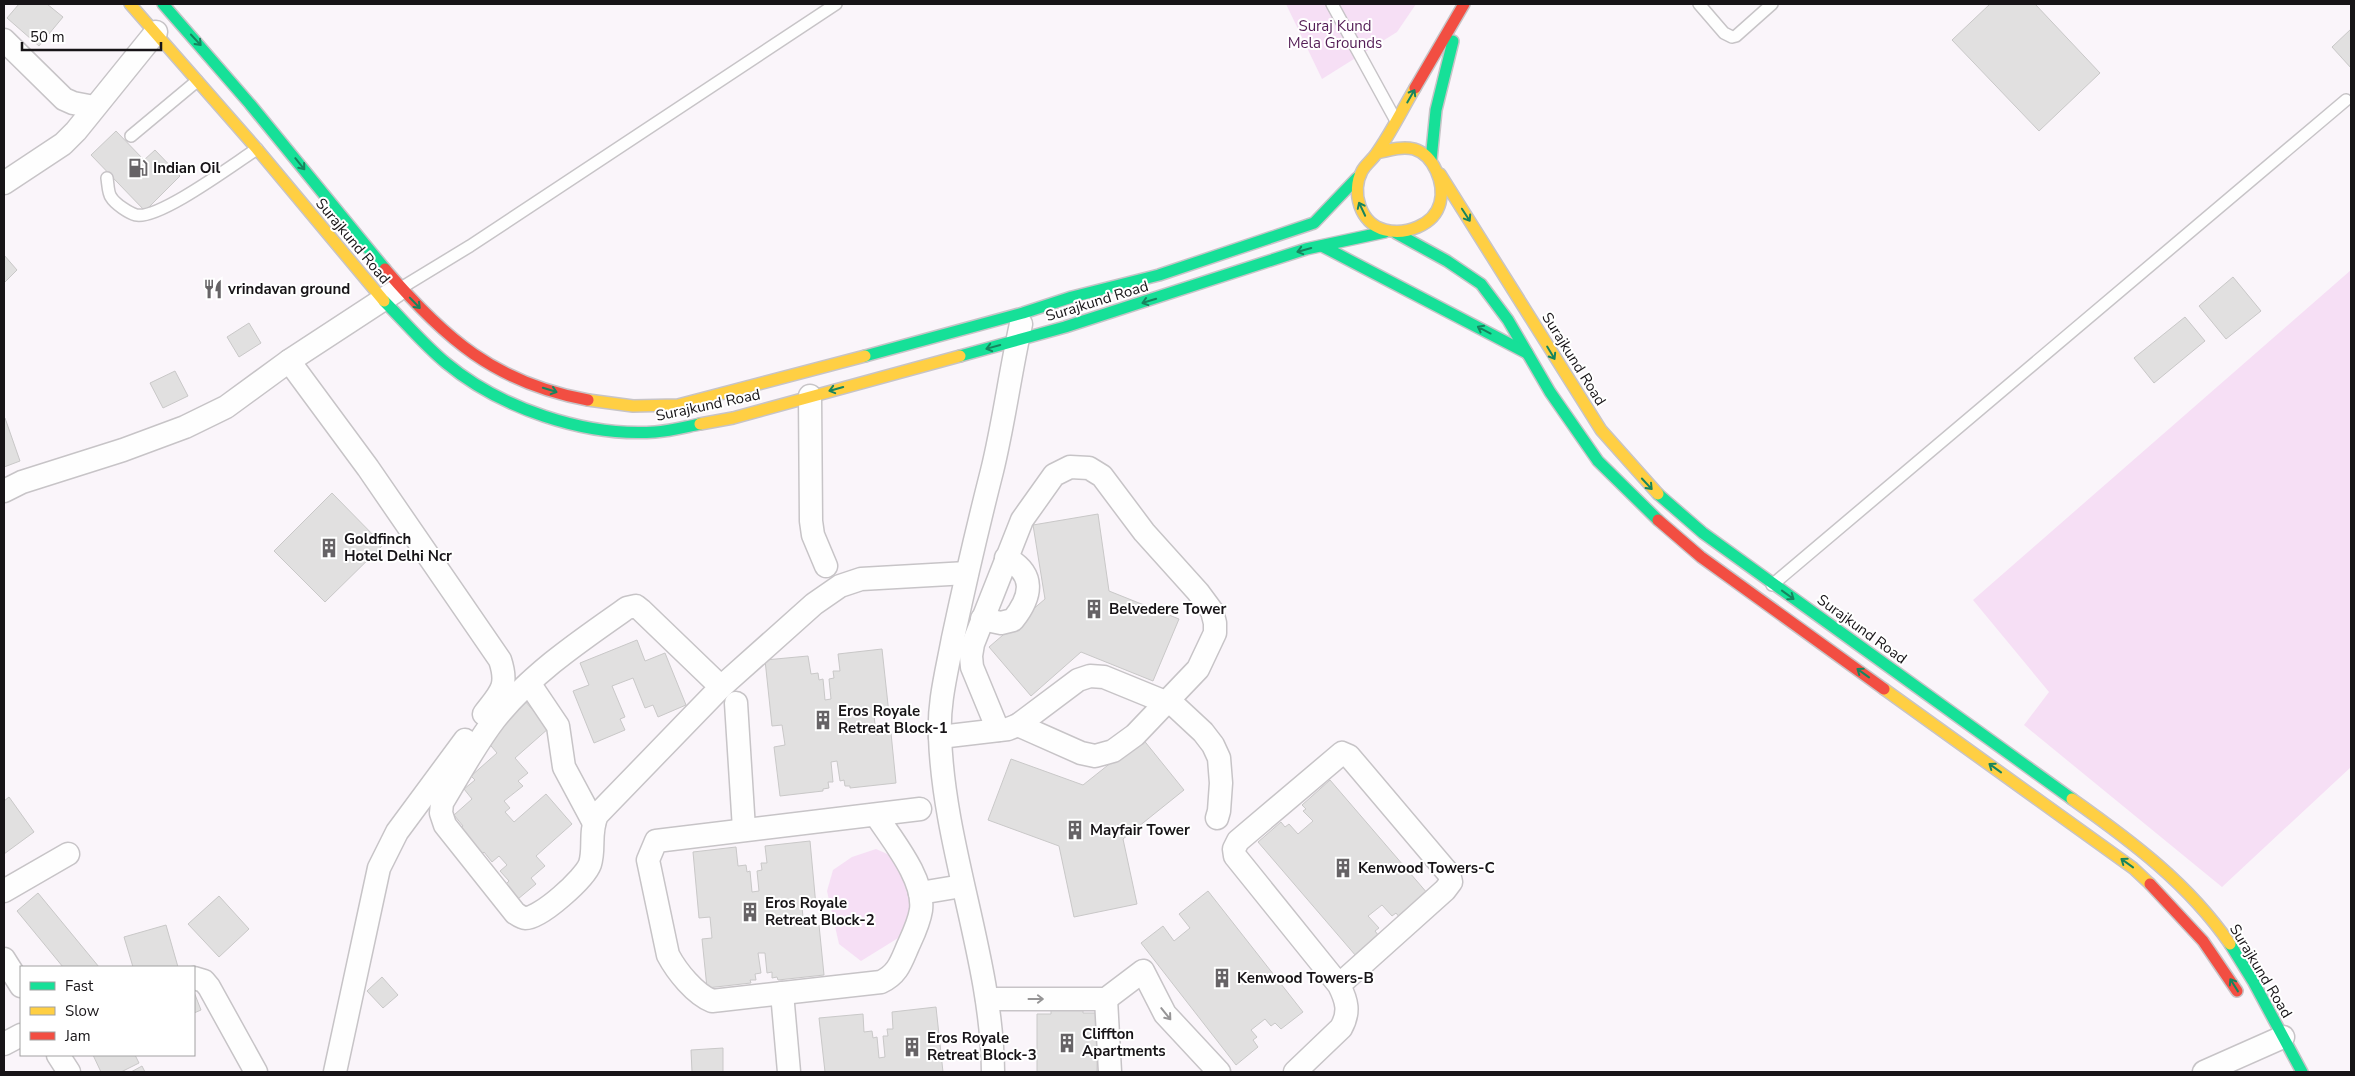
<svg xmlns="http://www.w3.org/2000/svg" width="2355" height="1076" viewBox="0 0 2355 1076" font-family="'Nunito Sans',sans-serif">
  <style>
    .green { fill: #f6dff5 }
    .building { fill: #e1e0e0; stroke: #c9c8c8 }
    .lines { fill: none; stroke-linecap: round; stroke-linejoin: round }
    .lane-casing { stroke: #c7c4c7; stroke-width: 14 }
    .street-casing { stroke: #c7c4c7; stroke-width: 25 }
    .fast-casing { stroke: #c7c4c7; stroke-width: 14 }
    .slow-casing { stroke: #c7c4c7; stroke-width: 14 }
    .jam-casing { stroke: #c7c4c7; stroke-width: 14 }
    .lane { stroke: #fefefe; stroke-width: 11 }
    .street { stroke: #fefefe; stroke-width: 22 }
    .fast { stroke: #16e098; stroke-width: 11 }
    .slow { stroke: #ffcf43; stroke-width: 11 }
    .jam { stroke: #f24e42; stroke-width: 11 }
    .oneway { stroke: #16845e }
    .oneway2 { stroke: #969596 }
    .labels { text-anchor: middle; stroke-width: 4; stroke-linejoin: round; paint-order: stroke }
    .park-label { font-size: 15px; fill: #541d56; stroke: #fff }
    .poi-label { font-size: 15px; font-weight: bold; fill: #171417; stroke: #fff; text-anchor: start }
    .street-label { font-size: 15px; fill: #171417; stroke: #fff }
  </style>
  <rect width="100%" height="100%" fill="#faf5fa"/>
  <g class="green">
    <path d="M1286 4H1416L1397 32 1322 79Z"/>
    <path d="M2351 270V767L2222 887 2024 725 2049 692 1973 600Z"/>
    <path d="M876 849 894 857 918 907 903 935 861 961 839 944 827 891 833 870 852 857Z"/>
  </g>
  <g class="building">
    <path d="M19 4H47L63 17 39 46 7 18Z"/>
    <path d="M1990 4H2035L2100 73 2039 131 1952 40Z"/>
    <path d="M2351 29V68L2332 47Z"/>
    <path d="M116 131 144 160 155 150 180 176 145 211 91 155Z"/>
    <path d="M4 255 17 270 4 283Z"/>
    <path d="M2233 277 2261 311 2226 339 2199 306Z"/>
    <path d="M2185 317 2205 341 2154 383 2134 358Z"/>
    <path d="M249 323 261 343 239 357 227 337Z"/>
    <path d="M175 371 188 396 163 408 150 383Z"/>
    <path d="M5 418 20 461 4 467V419Z"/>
    <path d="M332 493 383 545 325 602 274 551Z"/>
    <path d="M1098 514 1109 591 1179 619 1153 681 1081 652 1031 696 989 647 1045 599 1033 525Z"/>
    <path d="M637 640 645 661 665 653 686 705 658 717 653 705 645 708 633 678 612 686 625 717 620 719 625 730 594 743 573 691 589 685 580 663Z"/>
    <path d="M882 649 889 714 874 715 876 735 891 733 896 783 850 788V786H845L844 780 840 781 837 761 831 762 833 782H828L829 788 823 789V791L780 796 774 747 785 745 782 725 772 726 765 660 808 656 811 674 818 673 819 680 823 679 825 700 831 699 829 679 834 678 833 671H840L838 654Z"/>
    <path d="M524 700 549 728 515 758 528 773 518 781 523 786 504 801 510 808 505 812 514 822 546 794 572 824 536 856 545 866 531 878 536 884 518 899 506 884 509 881 500 871 507 865 499 856 492 862 484 852 481 855 459 829 463 826 454 815 472 799 464 789 475 780 471 776 497 753 486 740Z"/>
    <path d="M1142 738 1184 790 1123 839 1137 904 1074 917 1059 846 988 820 1011 759 1083 785Z"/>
    <path d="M1330 780 1428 894 1400 918 1396 913 1392 916 1382 905 1368 916 1379 928 1375 931 1379 936 1356 956 1258 842 1281 822 1285 827 1289 824 1298 834 1313 821 1303 811 1306 809 1302 805Z"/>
    <path d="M9 797 34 832 4 854V801Z"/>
    <path d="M810 841 816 906 802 907 804 927 819 925 824 975 778 980 777 977 772 978V972L767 973 765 953H758L761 973 755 974 756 980H750L751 983 707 988 702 939 712 938 710 917 699 918 693 852 736 847 738 866 746 865 747 872 750 871 752 892 759 891 757 871 762 870 761 863H767L765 846Z"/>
    <path d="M1208 891 1303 1012 1281 1029 1275 1023 1271 1026 1265 1019 1251 1030 1257 1037 1253 1040 1258 1047 1236 1065 1141 943 1163 926 1174 941 1190 928 1179 914Z"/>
    <path d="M38 893 99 967H63L17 911Z"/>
    <path d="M219 896 249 929 219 957 188 924Z"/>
    <path d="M166 925 178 967H133L124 937Z"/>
    <path d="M382 977 398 995 383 1008 367 991Z"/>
    <path d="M194 992 201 1010 194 1013Z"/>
    <path d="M936 1007 943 1072H825L819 1018 863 1014 864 1032 872 1031 873 1038 877 1037 879 1058 885 1057 883 1036H888L887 1029H893L892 1012Z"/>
    <path d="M1051 1007H1083V1013H1098L1097 1072H1037V1014H1051Z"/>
    <path d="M723 1048V1072H692L691 1050Z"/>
    <path d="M93 1055H135L139 1063 121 1072H101Z"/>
    <path d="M142 1066 145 1072H131Z"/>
  </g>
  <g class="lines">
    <defs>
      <g id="lane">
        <path d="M1332 4 1395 119"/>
        <path d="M1699 4 1724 33 1732 37 1736 36 1772 4"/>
        <path d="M131 136 197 81"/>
        <path d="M107 178C108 184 108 193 111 197 115 204 129 213 136 215 159 220 235 163 257 149"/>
        <path d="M401 288 470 246 836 4"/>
        <path d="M1772 585 2346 100"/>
      </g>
      <g id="street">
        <path d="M4 40 64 99 73 103 94 107"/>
        <path d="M4 183 63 144 76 131 156 32"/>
        <path d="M289 361 368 468 500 660C509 687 500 693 484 714"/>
        <path d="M810 396 811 521 813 535 826 566"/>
        <path d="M4 491 22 482 123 450 185 427 226 407 289 361 396 291"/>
        <path d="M982 619 1001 623 1013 620C1032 596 1036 574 1006 558"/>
        <path d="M529 683 558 726 564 767 594 823"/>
        <path d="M721 687 641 610 636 606 627 608C580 641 532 673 495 719 475 745 459 775 442 803L441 813 445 825 515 913C518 915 522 918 525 918 540 919 585 878 590 864 595 848 589 833 597 815L721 687 814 604 840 586 861 579 967 573"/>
        <path d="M736 703 744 829"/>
        <path d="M998 730 972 667 971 656 973 644 1022 520 1054 475 1070 467 1089 468 1102 476 1144 532 1198 592 1212 611 1215 623V633L1198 669 1135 735 1113 751 1095 756 1081 753 1018 725"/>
        <path d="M940 737 1008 729 1018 725 1078 680 1090 676 1104 677 1175 706 1203 732 1213 745 1219 758 1221 783 1219 811 1217 818"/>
        <path d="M876 815C892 840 925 879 921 910 919 923 913 935 908 946 901 962 898 974 881 982L712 1001C695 994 677 972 668 955L648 860 656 841 920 809"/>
        <path d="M4 891 68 854"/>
        <path d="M920 893 962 886"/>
        <path d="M4 959 21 986"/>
        <path d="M194 978 204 981 209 987 256 1072"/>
        <path d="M782 993 789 1072"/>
        <path d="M987 999H1106L1143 971 1165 1014 1219 1072"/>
        <path d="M1106 999 1110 1072"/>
        <path d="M4 1044 21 1035"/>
        <path d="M58 1055 69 1072"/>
        <path d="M335 1072 379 868 397 832 465 740"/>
        <path d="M993 1072C992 959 944 850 940 737 938 703 947 671 953 638 965 582 978 526 992 471 1004 422 1010 373 1021 324"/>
        <path d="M1295 1072 1341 1028C1350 1012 1347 1001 1339 985L1235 856 1234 849 1238 841 1342 753 1349 756 1449 874 1451 882 1445 890 1339 985"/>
        <path d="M2204 1072 2283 1037"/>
      </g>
      <g id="fast">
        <path d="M163 4 250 104 385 269"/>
        <path d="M1431 160 1436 110 1453 41"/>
        <path d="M1396 233 1447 261 1481 284 1508 320 1550 392 1598 461 1658 520"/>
        <path d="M1322 246 1527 353"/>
        <path d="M384 301C405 322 424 345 446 363 500 408 585 437 655 432 670 431 685 427 700 424"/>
        <path d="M865 356 1023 313 1072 297 1159 275 1314 223 1357 178"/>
        <path d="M960 356 1065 327 1306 249 1385 232"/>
        <path d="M1658 494 1703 533 2072 799"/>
        <path d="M2230 944 2253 981 2302 1072"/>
      </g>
      <g id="slow">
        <path d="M130 4 257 149 384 301"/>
        <path d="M1377 153C1389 150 1402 146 1414 149 1434 155 1445 184 1440 203 1434 226 1405 235 1385 230 1360 224 1351 192 1362 171 1365 165 1372 160 1376 154 1391 133 1402 110 1415 88"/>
        <path d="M1440 174 1601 430 1658 494"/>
        <path d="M588 400 633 406 678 405 865 356"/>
        <path d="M700 424 733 418 960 356"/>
        <path d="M1884 689 2133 868 2150 884"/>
        <path d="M2072 799C2131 841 2188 883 2230 944"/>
      </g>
      <g id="jam">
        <path d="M1415 88 1464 4"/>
        <path d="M385 269C444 338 495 383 588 400"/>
        <path d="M1658 520 1701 557 1884 689"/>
        <path d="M2150 884 2203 941 2237 991"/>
      </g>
    </defs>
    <use href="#lane" class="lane-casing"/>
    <use href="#street" class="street-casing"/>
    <use href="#fast" class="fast-casing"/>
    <use href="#slow" class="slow-casing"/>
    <use href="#jam" class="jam-casing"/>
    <use href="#lane" class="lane"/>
    <use href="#street" class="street"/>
    <use href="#fast" class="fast"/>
    <use href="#slow" class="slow"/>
    <use href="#jam" class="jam"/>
  </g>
  <defs><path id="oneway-shaft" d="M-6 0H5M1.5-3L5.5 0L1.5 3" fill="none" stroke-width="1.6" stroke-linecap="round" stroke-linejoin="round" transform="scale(1.25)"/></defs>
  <g class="oneway">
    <use href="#oneway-shaft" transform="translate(196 40) rotate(47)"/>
    <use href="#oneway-shaft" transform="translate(1411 96) rotate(-60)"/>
    <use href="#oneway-shaft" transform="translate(300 164) rotate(51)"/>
    <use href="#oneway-shaft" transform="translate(1362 209) rotate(-115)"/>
    <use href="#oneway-shaft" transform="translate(1466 215) rotate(57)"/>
    <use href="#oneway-shaft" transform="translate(1304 250) rotate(164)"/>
    <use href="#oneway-shaft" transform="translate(1149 301) rotate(163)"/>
    <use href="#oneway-shaft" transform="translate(415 303) rotate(46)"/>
    <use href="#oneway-shaft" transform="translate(1484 330) rotate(-152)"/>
    <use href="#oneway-shaft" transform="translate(993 347) rotate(165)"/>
    <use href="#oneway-shaft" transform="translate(1551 353) rotate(59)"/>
    <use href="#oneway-shaft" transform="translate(836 389) rotate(164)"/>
    <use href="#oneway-shaft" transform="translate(550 390) rotate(17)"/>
    <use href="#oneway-shaft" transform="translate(1647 484) rotate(47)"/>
    <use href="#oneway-shaft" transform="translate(1788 595) rotate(36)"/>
    <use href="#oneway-shaft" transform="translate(1863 673) rotate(-144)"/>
    <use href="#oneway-shaft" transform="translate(1995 768) rotate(-144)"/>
    <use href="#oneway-shaft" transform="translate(2127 863) rotate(-144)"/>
    <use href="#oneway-shaft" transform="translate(2234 985) rotate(-122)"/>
  </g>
  <g class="oneway2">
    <use href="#oneway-shaft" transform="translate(1036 999)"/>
    <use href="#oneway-shaft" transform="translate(1166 1014) rotate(51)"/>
  </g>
  <defs>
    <symbol id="fuel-bare" viewBox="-9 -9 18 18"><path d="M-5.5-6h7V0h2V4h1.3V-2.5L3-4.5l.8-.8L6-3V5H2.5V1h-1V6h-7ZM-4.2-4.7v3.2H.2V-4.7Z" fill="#666366" stroke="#fff" stroke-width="2.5" paint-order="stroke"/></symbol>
    <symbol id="restaurant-bare" viewBox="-9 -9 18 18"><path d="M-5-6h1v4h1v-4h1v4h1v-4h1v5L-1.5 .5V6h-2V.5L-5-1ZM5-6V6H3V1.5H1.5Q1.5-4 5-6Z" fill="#666366" stroke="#fff" stroke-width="2.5" paint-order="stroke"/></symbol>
    <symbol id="building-bare" viewBox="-9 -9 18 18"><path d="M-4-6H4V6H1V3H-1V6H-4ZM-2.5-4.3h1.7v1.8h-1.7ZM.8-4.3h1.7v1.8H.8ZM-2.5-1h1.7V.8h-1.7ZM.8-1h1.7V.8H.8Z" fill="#666366" stroke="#fff" stroke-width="2.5" paint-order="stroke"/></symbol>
  </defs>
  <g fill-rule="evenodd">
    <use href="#fuel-bare" x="124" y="154" width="28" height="28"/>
    <use href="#restaurant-bare" x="199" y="275" width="28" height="28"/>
    <use href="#building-bare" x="315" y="534" width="28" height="28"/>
    <use href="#building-bare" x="1080" y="595" width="28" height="28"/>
    <use href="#building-bare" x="809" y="706" width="28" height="28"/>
    <use href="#building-bare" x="1061" y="816" width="28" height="28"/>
    <use href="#building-bare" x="1329" y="854" width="28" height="28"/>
    <use href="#building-bare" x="736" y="898" width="28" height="28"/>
    <use href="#building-bare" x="1208" y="964" width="28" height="28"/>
    <use href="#building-bare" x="1053" y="1029" width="28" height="28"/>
    <use href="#building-bare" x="898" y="1033" width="28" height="28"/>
  </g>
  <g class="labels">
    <g class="park-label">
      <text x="1335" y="31">Suraj Kund<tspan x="1335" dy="17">Mela Grounds</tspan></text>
    </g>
    <g class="poi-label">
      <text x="153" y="173">Indian Oil</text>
      <text x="228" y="294">vrindavan ground</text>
      <text x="344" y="544">Goldfinch<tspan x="344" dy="17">Hotel Delhi Ncr</tspan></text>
      <text x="1109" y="614">Belvedere Tower</text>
      <text x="838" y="716">Eros Royale<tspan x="838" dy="17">Retreat Block-1</tspan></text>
      <text x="1090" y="835">Mayfair Tower</text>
      <text x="1358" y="873">Kenwood Towers-C</text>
      <text x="765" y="908">Eros Royale<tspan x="765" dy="17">Retreat Block-2</tspan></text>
      <text x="1237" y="983">Kenwood Towers-B</text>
      <text x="1082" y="1039">Cliffton<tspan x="1082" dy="17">Apartments</tspan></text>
      <text x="927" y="1043">Eros Royale<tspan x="927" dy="17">Retreat Block-3</tspan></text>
    </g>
    <g class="street-label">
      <text transform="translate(353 241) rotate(50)" y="5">Surajkund Road</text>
      <text transform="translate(1097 301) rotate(-17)" y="5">Surajkund Road</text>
      <text transform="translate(1574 359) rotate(58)" y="5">Surajkund Road</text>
      <text transform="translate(708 405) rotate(-12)" y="5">Surajkund Road</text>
      <text transform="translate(1862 629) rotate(36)" y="5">Surajkund Road</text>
      <text transform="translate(2261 971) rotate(59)" y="5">Surajkund Road</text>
    </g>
  </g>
  <rect width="2355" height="1076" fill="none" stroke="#171417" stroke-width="10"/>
  <rect x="20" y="966" width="175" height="90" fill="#ffffff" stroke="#a2a1a2"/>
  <rect x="30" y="982" width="25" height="8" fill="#16e098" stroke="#a2a1a2"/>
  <text x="65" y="991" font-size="15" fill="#171417">Fast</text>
  <rect x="30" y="1007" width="25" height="8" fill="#ffcf43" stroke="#a2a1a2"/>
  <text x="65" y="1016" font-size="15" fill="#171417">Slow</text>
  <rect x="30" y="1032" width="25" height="8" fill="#f24e42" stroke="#a2a1a2"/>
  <text x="65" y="1041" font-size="15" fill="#171417">Jam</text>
  <path d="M22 42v8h139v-8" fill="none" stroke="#171417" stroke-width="2.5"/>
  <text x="30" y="42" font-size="15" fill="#171417" stroke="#ffffff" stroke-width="4" paint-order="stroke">50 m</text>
</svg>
